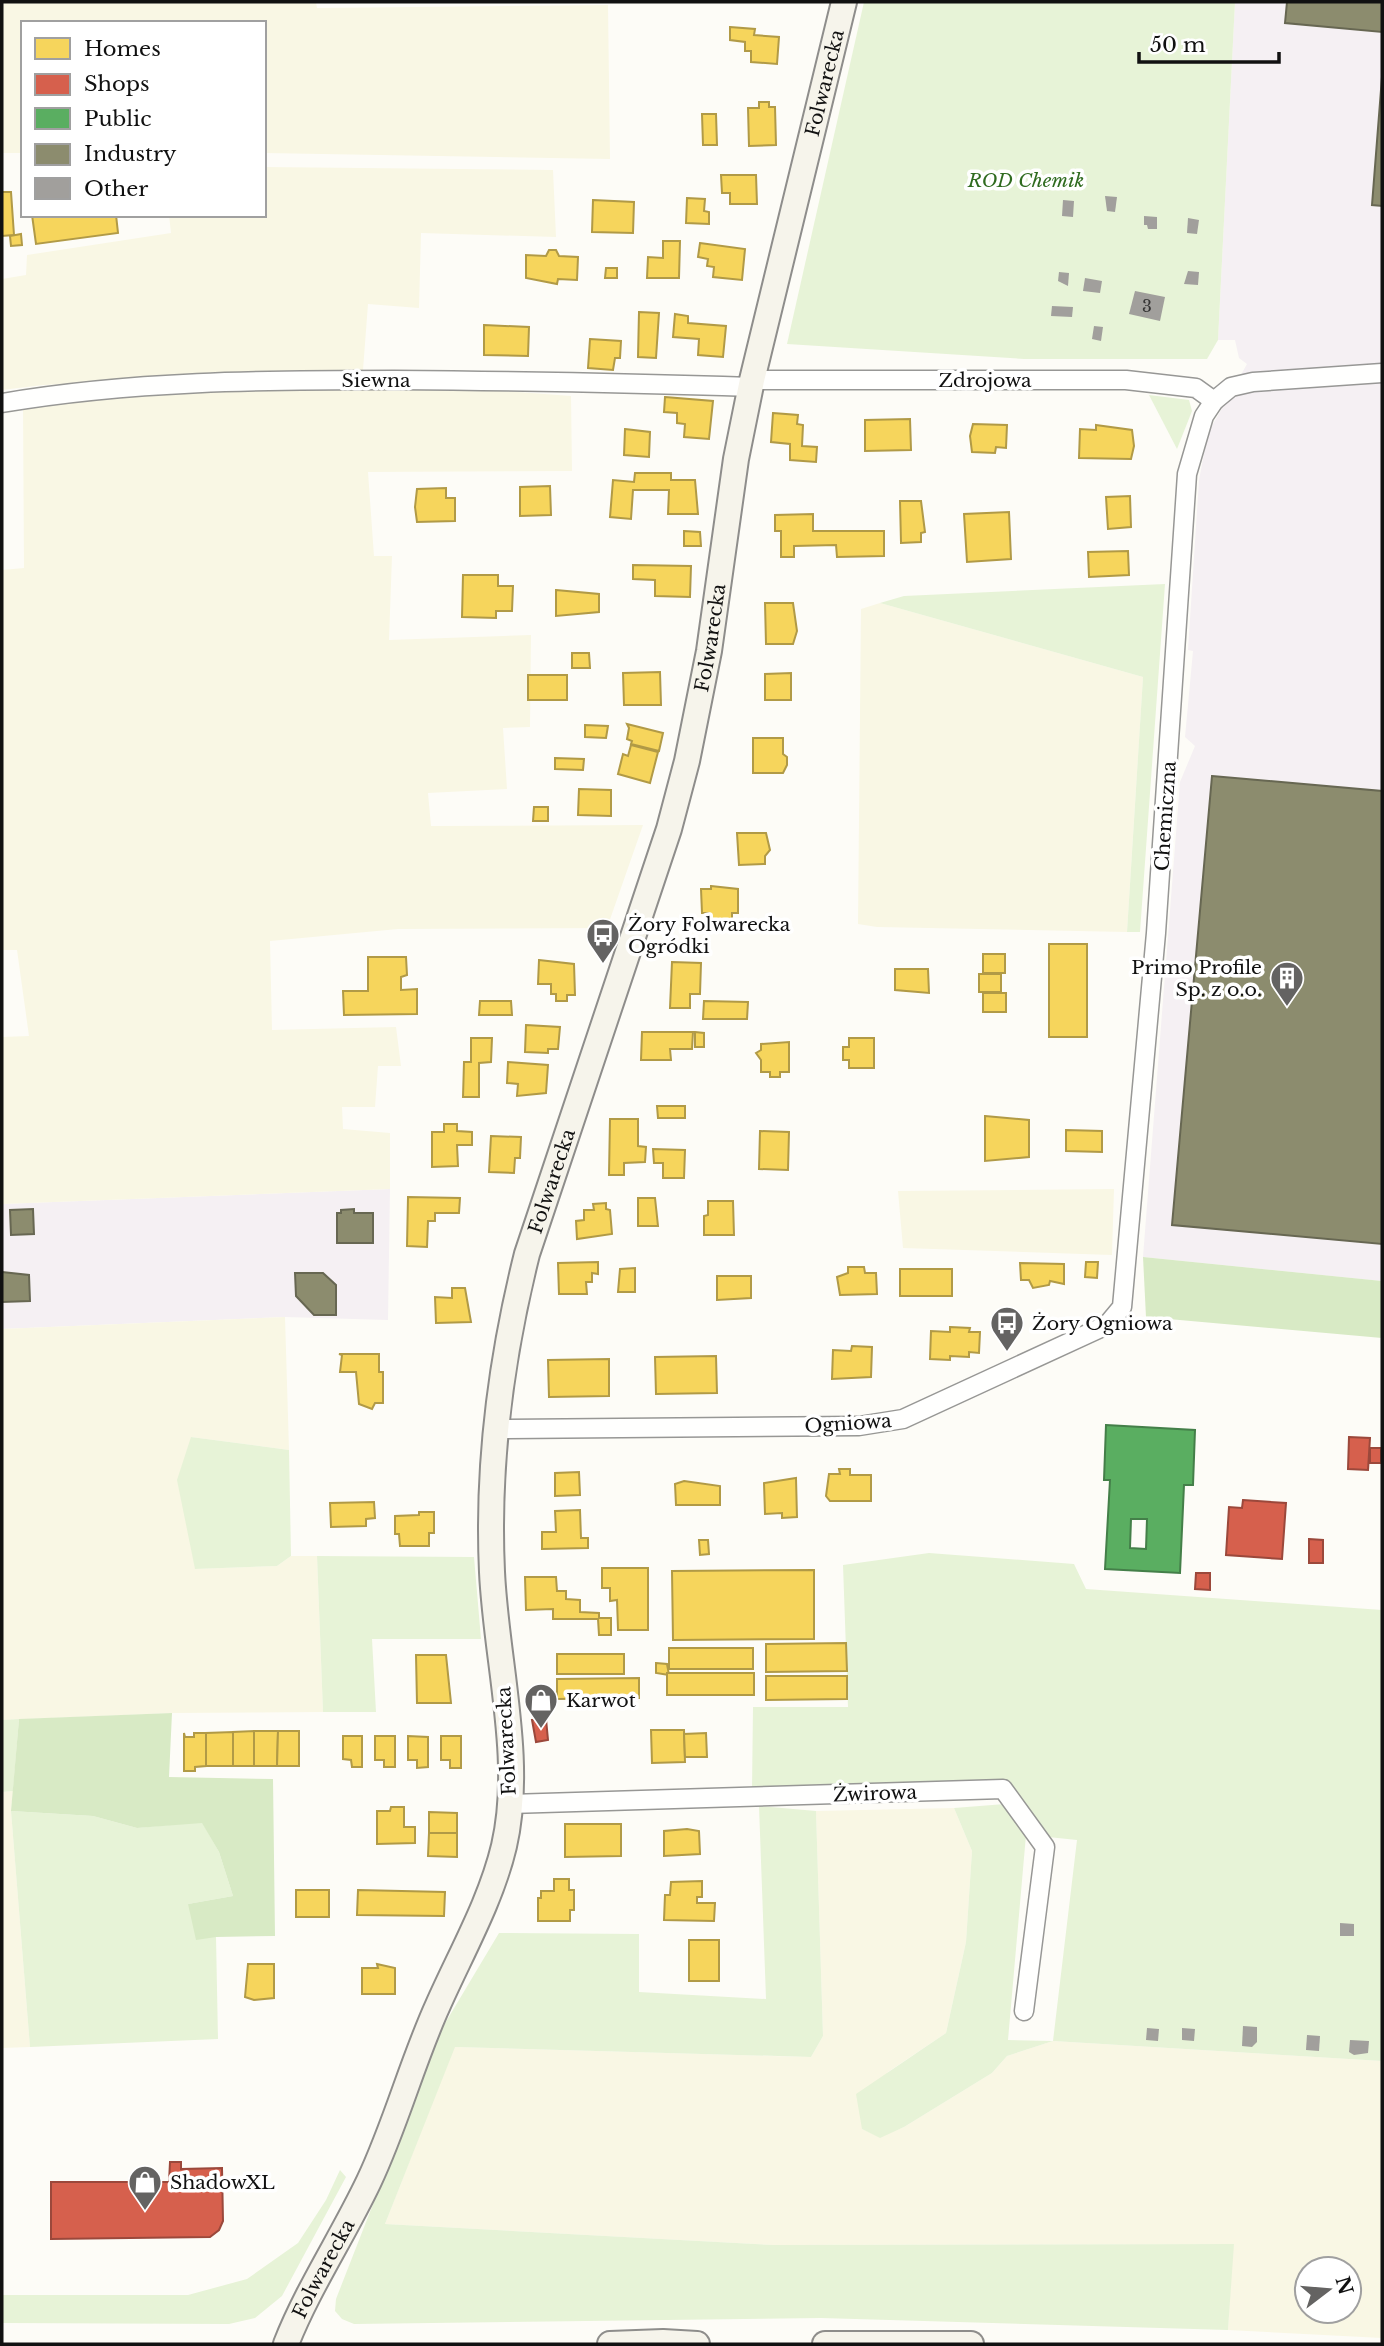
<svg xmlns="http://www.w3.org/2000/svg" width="1384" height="2346" viewBox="0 0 1384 2346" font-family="'Libre Baskerville',serif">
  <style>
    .industrial { fill: #f5f0f3 }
    .farmland { fill: #f9f7e4; fill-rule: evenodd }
    .green { fill: #e7f3d7 }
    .forest { fill: #d8eac5 }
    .homes { fill: #f6d55c; stroke: #b19a46; stroke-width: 2 }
    .shops { fill: #d6604d; stroke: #9b483b; stroke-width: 2 }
    .public { fill: #5aae61; stroke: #447f49; stroke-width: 2; fill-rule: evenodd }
    .industry { fill: #8c8c6e; stroke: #676752; stroke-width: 2 }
    .building { fill: #a19f9c }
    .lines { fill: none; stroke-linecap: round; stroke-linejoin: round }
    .street-casing { stroke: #979795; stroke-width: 21 }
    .secondary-casing { stroke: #8e8d8b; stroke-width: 28 }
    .street { stroke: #fffffe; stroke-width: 18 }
    .secondary { stroke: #f6f4eb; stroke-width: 24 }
    .labels { text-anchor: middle; stroke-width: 7; stroke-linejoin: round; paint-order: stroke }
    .number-label { font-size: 16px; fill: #353434 }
    .street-label { font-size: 19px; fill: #111; stroke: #fff }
    .park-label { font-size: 19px; font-style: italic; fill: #2f6b1f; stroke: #fff }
    .poi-label { font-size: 19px; fill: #111; stroke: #fff; text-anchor: start }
  </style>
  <rect width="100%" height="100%" fill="#fdfcf7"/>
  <g class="industrial">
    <path d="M1235 2H1382V1281L1143 1257 1180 782 1195 746 1185 737 1193 651 1188 650 1199 480 1208 433 1247 364 1239 358 1235 340H1218Z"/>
    <path d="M390 1189 388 1320 285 1317 2 1329V1204Z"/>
  </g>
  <g class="farmland">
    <path d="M2 2H316L317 8 608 5 610 159 264 153V23H23V153H2Z"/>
    <path d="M264 167 553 170 556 237 421 233 419 308 368 304 363 370 43 385 2 390V279L26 275 27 255 171 233 169 215H264Z"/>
    <path d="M288 387 503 391 571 396 572 471 368 472 374 556H392L389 640 531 635 530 727 503 728 507 789 428 793 431 826 643 825 607 928 398 929 270 941 272 1030 396 1027 401 1066H378L375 1107H342L343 1129 390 1133V1189L2 1204V1037L29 1036 17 950H2V570L24 568 23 405 142 394Z"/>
    <path d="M880 603 1143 677 1127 932 877 927 858 924 861 609Z"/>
    <path d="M1114 1189 1112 1255 903 1248 898 1191Z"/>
    <path d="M285 1317 289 1450 191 1437 195 1569 277 1566 291 1556H317L323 1712 172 1713 2 1720V1329Z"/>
    <path d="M13 1791 11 1811 30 2047 2 2048V1792Z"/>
    <path d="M954 1808 972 1851 966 1942 946 2033 888 2072 862 2129 880 2137 904 2127 992 2073 1007 2056 1053 2041 1382 2061V2338L1228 2330 1233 2244 773 2245 385 2224 454 2047 811 2057 823 2036 816 1811ZM1307 2269H1349V2311H1307Z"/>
  </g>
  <g class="green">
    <path d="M864 2H1235L1218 340 1207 359H1024L787 344Z"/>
    <path d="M1149 395 1189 400 1192 411 1177 449Z"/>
    <path d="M1165 584 1140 932H1127L1143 677 880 603 904 596Z"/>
    <path d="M191 1437 289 1450 291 1556 277 1566 195 1569 177 1480Z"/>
    <path d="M929 1553 1074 1564 1086 1589 1382 1610V2061L1053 2041 1007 2056 992 2073 904 2127 880 2138 862 2129 856 2094 946 2033 966 1942 972 1851 954 1808 1005 1804 1026 1835 1008 2040 1053 2041 1077 1840 1048 1837 1008 1780 752 1789 753 1707H848L843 1565Z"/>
    <path d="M317 1556 474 1557 481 1639H372L376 1712H323Z"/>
    <path d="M19 1719 13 1791 2 1792V1720Z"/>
    <path d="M759 1806 816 1811 823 2036 811 2057 455 2047 385 2224 773 2245 1234 2244 1228 2330 821 2318 354 2324 342 2319 335 2311 336 2299 441 2030 499 1933 639 1934V1992L766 1999Z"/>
    <path d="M11 1811 93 1816 137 1828 202 1822 219 1852 233 1896 188 1904 216 1937 218 2039 30 2047Z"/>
    <path d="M340 2170 346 2177 282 2296 255 2318 229 2324 2 2323V2295H188L247 2279 298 2243 326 2200Z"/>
  </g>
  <g class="forest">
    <path d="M1143 1257 1382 1281V1338L1146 1317Z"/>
    <path d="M172 1713 169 1777 273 1779 275 1936 216 1937 196 1940 188 1904 233 1896 219 1852 202 1823 137 1828 93 1816 11 1811 19 1719Z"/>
  </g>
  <g class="homes">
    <path d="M730 27 755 29 754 35 779 37 777 64 751 62V51H745V42L730 40Z"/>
    <path d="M759 102H769V107H775L776 145 749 146 748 108H759Z"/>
    <path d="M702 114H716L717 145H703Z"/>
    <path d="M721 175H756L757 204H730V193H722Z"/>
    <path d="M2 192H11L14 235 2 236Z"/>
    <path d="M687 198 705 199 704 211 709 212V224L686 223Z"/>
    <path d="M593 200 634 202 633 233 592 232Z"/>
    <path d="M32 215H116L118 233 36 244Z"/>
    <path d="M21 234 22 245 11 246 10 236Z"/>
    <path d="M663 241H680L679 278H647L648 257 663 258Z"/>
    <path d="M700 243 745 249 742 280 713 277 714 267 707 266 708 259 698 257Z"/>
    <path d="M549 250H556L559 256 578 257 577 280 558 279 557 284 526 278V255L546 256Z"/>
    <path d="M606 268H617V278H605Z"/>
    <path d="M639 312 659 313 656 358 638 357Z"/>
    <path d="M675 314 688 316V323L726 326 723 357 698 355 699 339 673 337Z"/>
    <path d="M484 325 529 327 528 356 484 355Z"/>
    <path d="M590 339 621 341 620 358H615L613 370 588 368Z"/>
    <path d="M665 397 713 401 709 439 684 437 685 424 677 423V413L664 412Z"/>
    <path d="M773 413 798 415 797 424 803 425 802 446 817 447 816 462 790 460V444L771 442Z"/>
    <path d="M910 419 911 450 865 451V420Z"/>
    <path d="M973 424 1007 425 1006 448 996 447 995 453 972 452 970 436Z"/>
    <path d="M1096 425 1132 430 1134 446 1131 459 1079 458 1080 429 1096 430Z"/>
    <path d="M625 429 650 432 649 457 624 455Z"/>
    <path d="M635 473H671V480H695L698 514H668L669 490H633L631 519 610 517 613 480 634 482Z"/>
    <path d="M550 486 551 515 520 516V487Z"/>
    <path d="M446 488V498H455V521L417 522 415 507 417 489Z"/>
    <path d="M1130 496 1131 527 1108 529 1106 497Z"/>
    <path d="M900 501H921L925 532 921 533V542L901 543Z"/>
    <path d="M1009 512 1011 559 967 562 964 514Z"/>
    <path d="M813 514V531H884V556L837 557 836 545 794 546V557H781V531H775V515Z"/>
    <path d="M684 531 700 532 701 546H684Z"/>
    <path d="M1128 551 1129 575 1089 577 1088 552Z"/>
    <path d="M633 565 691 566 690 597 655 596V580L633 579Z"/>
    <path d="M463 575H498V586H513L512 611H496V618L462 617Z"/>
    <path d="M556 590 599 594V612L556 616Z"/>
    <path d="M765 603H793L797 631 793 644H766Z"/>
    <path d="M572 653H589L590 668H572Z"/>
    <path d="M660 672 661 705H624L623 673Z"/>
    <path d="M791 673V700H765V674Z"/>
    <rect x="528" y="675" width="39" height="25"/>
    <path d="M627 724 663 733 659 751 631 744 632 741 627 739 629 728Z"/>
    <path d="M585 725 608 726 606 738 585 737Z"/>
    <path d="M753 738H783V754L787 757V765L783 773H753Z"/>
    <path d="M631 745 658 752 650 783 618 774 623 754 628 756Z"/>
    <path d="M555 758 584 759 583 770 555 769Z"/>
    <path d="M579 789 611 790V816L578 815Z"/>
    <path d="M534 807H548V821H533Z"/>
    <path d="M737 833H766L770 850 765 856V864L739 865Z"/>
    <path d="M711 886 738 889V913H732V923H708V913H702L701 889H711Z"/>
    <rect x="1049" y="944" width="38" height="93"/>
    <rect x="983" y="954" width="22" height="19"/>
    <path d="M368 957H406L407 975 401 977V990L417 989V1014L344 1015 343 991H368Z"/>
    <path d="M539 960 574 964 575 995H567V1001H556V994H551V984H538Z"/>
    <path d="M672 962 701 963 700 994H690V1008H670Z"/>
    <path d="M895 969H928L929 993 895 990Z"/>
    <rect x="979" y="974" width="22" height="18"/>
    <rect x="983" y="993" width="23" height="19"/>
    <path d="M480 1001H511L512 1015H479Z"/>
    <path d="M704 1001 748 1002 747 1019H703Z"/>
    <path d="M526 1025 560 1027 558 1049H548V1053L525 1052Z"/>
    <path d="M642 1032H693L692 1049H670L671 1060H641Z"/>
    <path d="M695 1032 704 1033V1047H695Z"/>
    <path d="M471 1038H492L491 1062 479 1063V1097H463L464 1062H471Z"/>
    <path d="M849 1038H874V1068H849V1060H843V1047H849Z"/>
    <path d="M789 1042V1072H780V1077H770V1072H761V1060L756 1053 761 1050V1044Z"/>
    <path d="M508 1062 548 1065 546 1093 517 1096 518 1084 507 1083Z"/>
    <path d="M657 1106H685V1118H658Z"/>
    <path d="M985 1116 1029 1120V1157L985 1161Z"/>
    <path d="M610 1119H638V1146L646 1147 645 1162 624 1163V1175H609Z"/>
    <path d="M444 1124H457V1131L472 1132V1145H457L458 1166 432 1167V1132H444Z"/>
    <path d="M1066 1130 1102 1131V1152L1066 1151Z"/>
    <path d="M760 1131 789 1132 788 1170 759 1169Z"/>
    <path d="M491 1136 521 1137 520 1158H515L514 1173 489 1172Z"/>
    <path d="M653 1149 685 1150 684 1178H663V1163H654Z"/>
    <path d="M408 1197 460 1198 459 1213H435V1221H428L427 1247 407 1246Z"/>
    <path d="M638 1198H655L658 1226H638Z"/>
    <path d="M708 1201H733L734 1235H704V1216L708 1215Z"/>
    <path d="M606 1203V1209L610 1210 612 1234 577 1239 576 1221 584 1220V1210H594L593 1204Z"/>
    <path d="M598 1262V1274L592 1273V1282H586L587 1294H559L558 1263Z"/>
    <path d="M1086 1262H1098L1097 1278 1085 1277Z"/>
    <path d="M1020 1263 1064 1264V1284L1050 1281 1049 1285 1033 1288 1029 1280H1021Z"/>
    <path d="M848 1267H864L865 1273H876L877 1294 840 1295 837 1277 848 1273Z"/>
    <path d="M635 1268V1292H618L620 1269Z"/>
    <rect x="900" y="1269" width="52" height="27"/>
    <path d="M717 1276H751V1298L717 1300Z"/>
    <path d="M452 1288H465L471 1322 436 1323 435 1297 452 1298Z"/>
    <path d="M950 1327 970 1328 969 1332H980L979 1353 969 1352V1357L950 1356V1360L930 1359 931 1331 950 1332Z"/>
    <path d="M852 1346 872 1347 871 1377 832 1379 833 1350 851 1351Z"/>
    <path d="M339 1354H379V1372H383V1403H375L372 1409 359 1404 356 1372H340L342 1355Z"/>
    <path d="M716 1356 717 1393 656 1394 655 1357Z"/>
    <path d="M609 1359V1396L549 1397 548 1360Z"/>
    <path d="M839 1469H850V1475H871V1501H830L826 1496 829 1474H840Z"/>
    <path d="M579 1472 580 1495 555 1496V1473Z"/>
    <path d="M796 1478 797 1517 782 1518V1513L765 1514 764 1483Z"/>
    <path d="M684 1481 720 1486V1505H676L675 1484Z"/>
    <path d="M374 1502 375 1518 366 1519V1526L331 1527 330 1503Z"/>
    <path d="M580 1510 581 1538H588V1548L542 1549V1532H556L555 1511Z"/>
    <path d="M419 1512H434V1533H429V1546H400L399 1534H395V1516L419 1515Z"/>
    <path d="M699 1540H708L709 1554 700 1555Z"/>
    <path d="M602 1568H648V1630H618L617 1600 610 1601V1588H602Z"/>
    <path d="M814 1570V1639L673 1640 672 1571Z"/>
    <path d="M525 1577H556L557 1591H566V1599L580 1600V1612L599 1613V1618H611V1635H599L598 1619H553V1609L526 1610Z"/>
    <path d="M846 1643 847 1671 766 1672V1644Z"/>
    <rect x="669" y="1648" width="84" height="21"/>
    <rect x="557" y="1654" width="67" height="20"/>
    <path d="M416 1655H446L451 1703H417Z"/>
    <path d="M656 1663 667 1664 669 1675 656 1673Z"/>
    <rect x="667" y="1673" width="87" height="22"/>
    <path d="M766 1676H847V1699L766 1700Z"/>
    <path d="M639 1678V1698L557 1699V1679Z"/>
    <path d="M651 1730H684L685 1762 652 1763Z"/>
    <path d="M254 1731V1766H233V1732Z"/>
    <path d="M254 1731H278L277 1766H254Z"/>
    <path d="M278 1731H299V1766H277Z"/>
    <path d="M233 1732V1766H206V1733Z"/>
    <path d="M184 1733 185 1737H194V1733H206V1766L195 1767V1771H184Z"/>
    <path d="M706 1733 707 1757H685L684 1734Z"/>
    <path d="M343 1736H362V1767H352L351 1760 343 1759Z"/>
    <path d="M375 1736H395V1767H384V1760H375Z"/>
    <path d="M408 1736 428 1737V1767L417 1768V1760H408Z"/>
    <path d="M441 1736H461V1768H450V1760H441Z"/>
    <path d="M391 1807H404V1827H415V1843L377 1844V1811H390Z"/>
    <path d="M429 1812 457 1813V1833H429Z"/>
    <path d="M565 1824H621V1856L565 1857Z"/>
    <path d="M687 1829 699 1831 700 1854 664 1856V1831Z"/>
    <path d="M429 1833H457V1857L428 1856Z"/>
    <path d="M554 1879H569V1890H574V1910H570V1921H538V1898H541V1891H554Z"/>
    <path d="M702 1881V1897H697V1903H715L714 1921 664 1920 665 1895H670L671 1882Z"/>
    <rect x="296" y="1890" width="33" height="27"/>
    <path d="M358 1890 445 1892 444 1916 357 1915Z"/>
    <rect x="689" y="1940" width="30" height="41"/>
    <path d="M248 1964H274V1998L254 2000 245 1997Z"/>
    <path d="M377 1964 395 1968V1994H362V1968H378Z"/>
  </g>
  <g class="shops">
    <path d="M1349 1437 1370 1438 1368 1470 1348 1469Z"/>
    <rect x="1370" y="1448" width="11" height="15"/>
    <path d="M1243 1500 1286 1503 1282 1559 1226 1555 1229 1507 1242 1508Z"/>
    <path d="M1309 1539 1323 1540V1563H1309Z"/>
    <path d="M1196 1573H1210V1590L1195 1589Z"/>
    <path d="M546 1719 548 1740 536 1742 532 1720Z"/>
    <path d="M170 2162H181V2169L222 2168 223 2221 219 2230 210 2237 51 2239V2182H169Z"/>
  </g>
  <path class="public" d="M1106 1425 1195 1430 1193 1485H1184L1180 1573 1105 1569 1110 1480H1104ZM1131 1519H1147L1146 1549 1130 1548Z"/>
  <g class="industry">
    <path d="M1287 2H1382V32L1285 23Z"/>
    <path d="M1382 77V206L1372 205Z"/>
    <path d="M1212 776 1382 791V1244L1172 1225Z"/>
    <path d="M33 1209 34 1234 11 1235 10 1210Z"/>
    <path d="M354 1209V1213H373V1243H337V1213H341V1210Z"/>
    <path d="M2 1272 29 1275 30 1301 2 1302Z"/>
    <path d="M295 1273H323L336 1285V1315H314L296 1296Z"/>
  </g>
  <g class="building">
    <path d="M1105 196 1117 197 1115 212 1107 211Z"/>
    <path d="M1063 200 1074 201 1073 217 1062 216Z"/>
    <path d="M1144 216 1157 217V229H1148L1147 225H1144Z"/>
    <path d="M1188 218 1199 220 1197 234 1187 233Z"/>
    <path d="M1188 271 1199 272 1198 285 1184 284Z"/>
    <path d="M1059 272 1069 273 1068 286 1058 281Z"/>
    <path d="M1085 278 1102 281 1100 293 1083 291Z"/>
    <path d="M1135 291 1165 297 1160 321 1129 314Z"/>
    <path d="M1052 306 1073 307 1072 317 1051 316Z"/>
    <path d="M1094 326 1103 327 1101 341 1092 339Z"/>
    <path d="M1340 1923 1354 1924V1936H1340Z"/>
    <path d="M1243 2026 1257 2027V2042L1252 2047 1242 2046Z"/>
    <path d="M1147 2028 1159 2029 1158 2041 1146 2040Z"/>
    <path d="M1182 2028 1195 2029 1194 2041 1182 2040Z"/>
    <path d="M1307 2035 1320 2036 1319 2051 1306 2050Z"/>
    <path d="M1350 2040 1369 2041 1368 2053 1354 2055 1349 2052Z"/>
  </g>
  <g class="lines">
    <defs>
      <g id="street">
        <path d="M752 380H1126L1196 388 1214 401"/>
        <path d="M2 403C131 381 263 380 394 380 513 381 632 383 751 387"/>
        <path d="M496 1429 859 1426 903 1419 1107 1325 1122 1307 1156 933 1187 474 1204 416 1214 401 1231 387 1253 382 1382 373"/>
        <path d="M510 1804 1003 1789 1045 1847 1024 2011"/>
      </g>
      <g id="secondary">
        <path id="s1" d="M286 2344C308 2288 343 2236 369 2181 396 2124 412 2062 438 2005 461 1953 491 1901 504 1846 524 1760 496 1660 492 1572 487 1465 501 1358 527 1254L669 829 687 761 709 651 736 459 752 380 844 2"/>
        <path d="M610 2344 663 2342 697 2344"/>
        <path d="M825 2344H971"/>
      </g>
    </defs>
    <use href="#street" class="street-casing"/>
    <use href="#secondary" class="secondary-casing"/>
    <use href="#street" class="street"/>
    <use href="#secondary" class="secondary"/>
  </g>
  <defs>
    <symbol id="bus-pin" viewBox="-11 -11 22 30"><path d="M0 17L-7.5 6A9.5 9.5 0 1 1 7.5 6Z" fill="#646362" stroke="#fff"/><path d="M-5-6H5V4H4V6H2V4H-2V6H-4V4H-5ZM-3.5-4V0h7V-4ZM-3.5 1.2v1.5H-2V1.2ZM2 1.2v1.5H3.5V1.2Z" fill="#fff"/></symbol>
    <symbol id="building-pin" viewBox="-11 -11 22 30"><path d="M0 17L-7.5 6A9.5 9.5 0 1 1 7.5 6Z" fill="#646362" stroke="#fff"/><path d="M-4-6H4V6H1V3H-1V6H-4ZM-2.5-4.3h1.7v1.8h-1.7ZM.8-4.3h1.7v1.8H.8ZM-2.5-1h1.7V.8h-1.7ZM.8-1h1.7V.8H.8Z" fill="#fff"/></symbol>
    <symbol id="shop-pin" viewBox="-11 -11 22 30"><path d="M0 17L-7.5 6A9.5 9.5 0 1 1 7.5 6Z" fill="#646362" stroke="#fff"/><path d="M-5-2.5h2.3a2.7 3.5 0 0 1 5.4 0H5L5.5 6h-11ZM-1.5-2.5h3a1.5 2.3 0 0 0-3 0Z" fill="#fff"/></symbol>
  </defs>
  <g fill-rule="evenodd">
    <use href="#bus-pin" x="584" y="916" width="38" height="52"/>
    <use href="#building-pin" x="1268" y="959" width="38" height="52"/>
    <use href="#bus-pin" x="988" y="1304" width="38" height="52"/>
    <use href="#shop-pin" x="522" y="1681" width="38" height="52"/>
    <use href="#shop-pin" x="126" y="2163" width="38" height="52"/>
  </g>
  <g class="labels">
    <g class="number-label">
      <text x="1147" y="312">3</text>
    </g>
    <g class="street-label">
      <text dy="7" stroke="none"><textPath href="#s1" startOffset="2352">Folwarecka</textPath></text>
      <text x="376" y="387">Siewna</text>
      <text x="985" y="387">Zdrojowa</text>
      <text dy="7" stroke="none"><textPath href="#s1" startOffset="1785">Folwarecka</textPath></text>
      <text transform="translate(1165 816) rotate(-86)" y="7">Chemiczna</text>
      <text dy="7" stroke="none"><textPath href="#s1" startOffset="1218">Folwarecka</textPath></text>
      <text transform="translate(848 1423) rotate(-4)" y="7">Ogniowa</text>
      <text transform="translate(506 1741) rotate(-93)" y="7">Folwarecka</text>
      <text transform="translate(875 1793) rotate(-2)" y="7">Żwirowa</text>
      <text dy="7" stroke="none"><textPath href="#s1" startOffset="84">Folwarecka</textPath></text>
    </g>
    <g class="park-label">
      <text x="1026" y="187">ROD Chemik</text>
    </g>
    <g class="poi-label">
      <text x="628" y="931">Żory Folwarecka<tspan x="628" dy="22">Ogródki</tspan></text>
      <text x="1262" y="974" text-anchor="end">Primo Profile<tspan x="1262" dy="22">Sp. z o.o.</tspan></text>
      <text x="1032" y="1330">Żory Ogniowa</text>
      <text x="566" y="1707">Karwot</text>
      <text x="170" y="2189">ShadowXL</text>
    </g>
  </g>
  <rect width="1384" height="2346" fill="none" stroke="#111111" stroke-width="7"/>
  <rect x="21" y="21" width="245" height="196" fill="#ffffff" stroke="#a0a0a0" stroke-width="2"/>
  <rect x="35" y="38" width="35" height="21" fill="#f6d55c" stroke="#a0a0a0" stroke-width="2"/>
  <text x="84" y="56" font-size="21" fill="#111111">Homes</text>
  <rect x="35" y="74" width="35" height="21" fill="#d6604d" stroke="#a0a0a0" stroke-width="2"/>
  <text x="84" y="91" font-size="21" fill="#111111">Shops</text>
  <rect x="35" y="108" width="35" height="21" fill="#5aae61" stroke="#a0a0a0" stroke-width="2"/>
  <text x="84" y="126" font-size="21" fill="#111111">Public</text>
  <rect x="35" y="144" width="35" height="21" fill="#8c8c6e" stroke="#a0a0a0" stroke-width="2"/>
  <text x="84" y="161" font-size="21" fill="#111111">Industry</text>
  <rect x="35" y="178" width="35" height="21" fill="#a19f9c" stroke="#a0a0a0" stroke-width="2"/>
  <text x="84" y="196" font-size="21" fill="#111111">Other</text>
  <g transform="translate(1328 2290) rotate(74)"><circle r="33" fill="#ffffff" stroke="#a0a0a0" stroke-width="2"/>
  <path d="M0-5L12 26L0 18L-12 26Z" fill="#646362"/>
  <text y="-10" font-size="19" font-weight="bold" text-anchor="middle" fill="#111111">N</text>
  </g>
  <path d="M1139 52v10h140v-10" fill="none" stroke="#111111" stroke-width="3.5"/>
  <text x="1150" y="52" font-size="21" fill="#111111" stroke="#ffffff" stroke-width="5" paint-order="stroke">50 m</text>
</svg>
